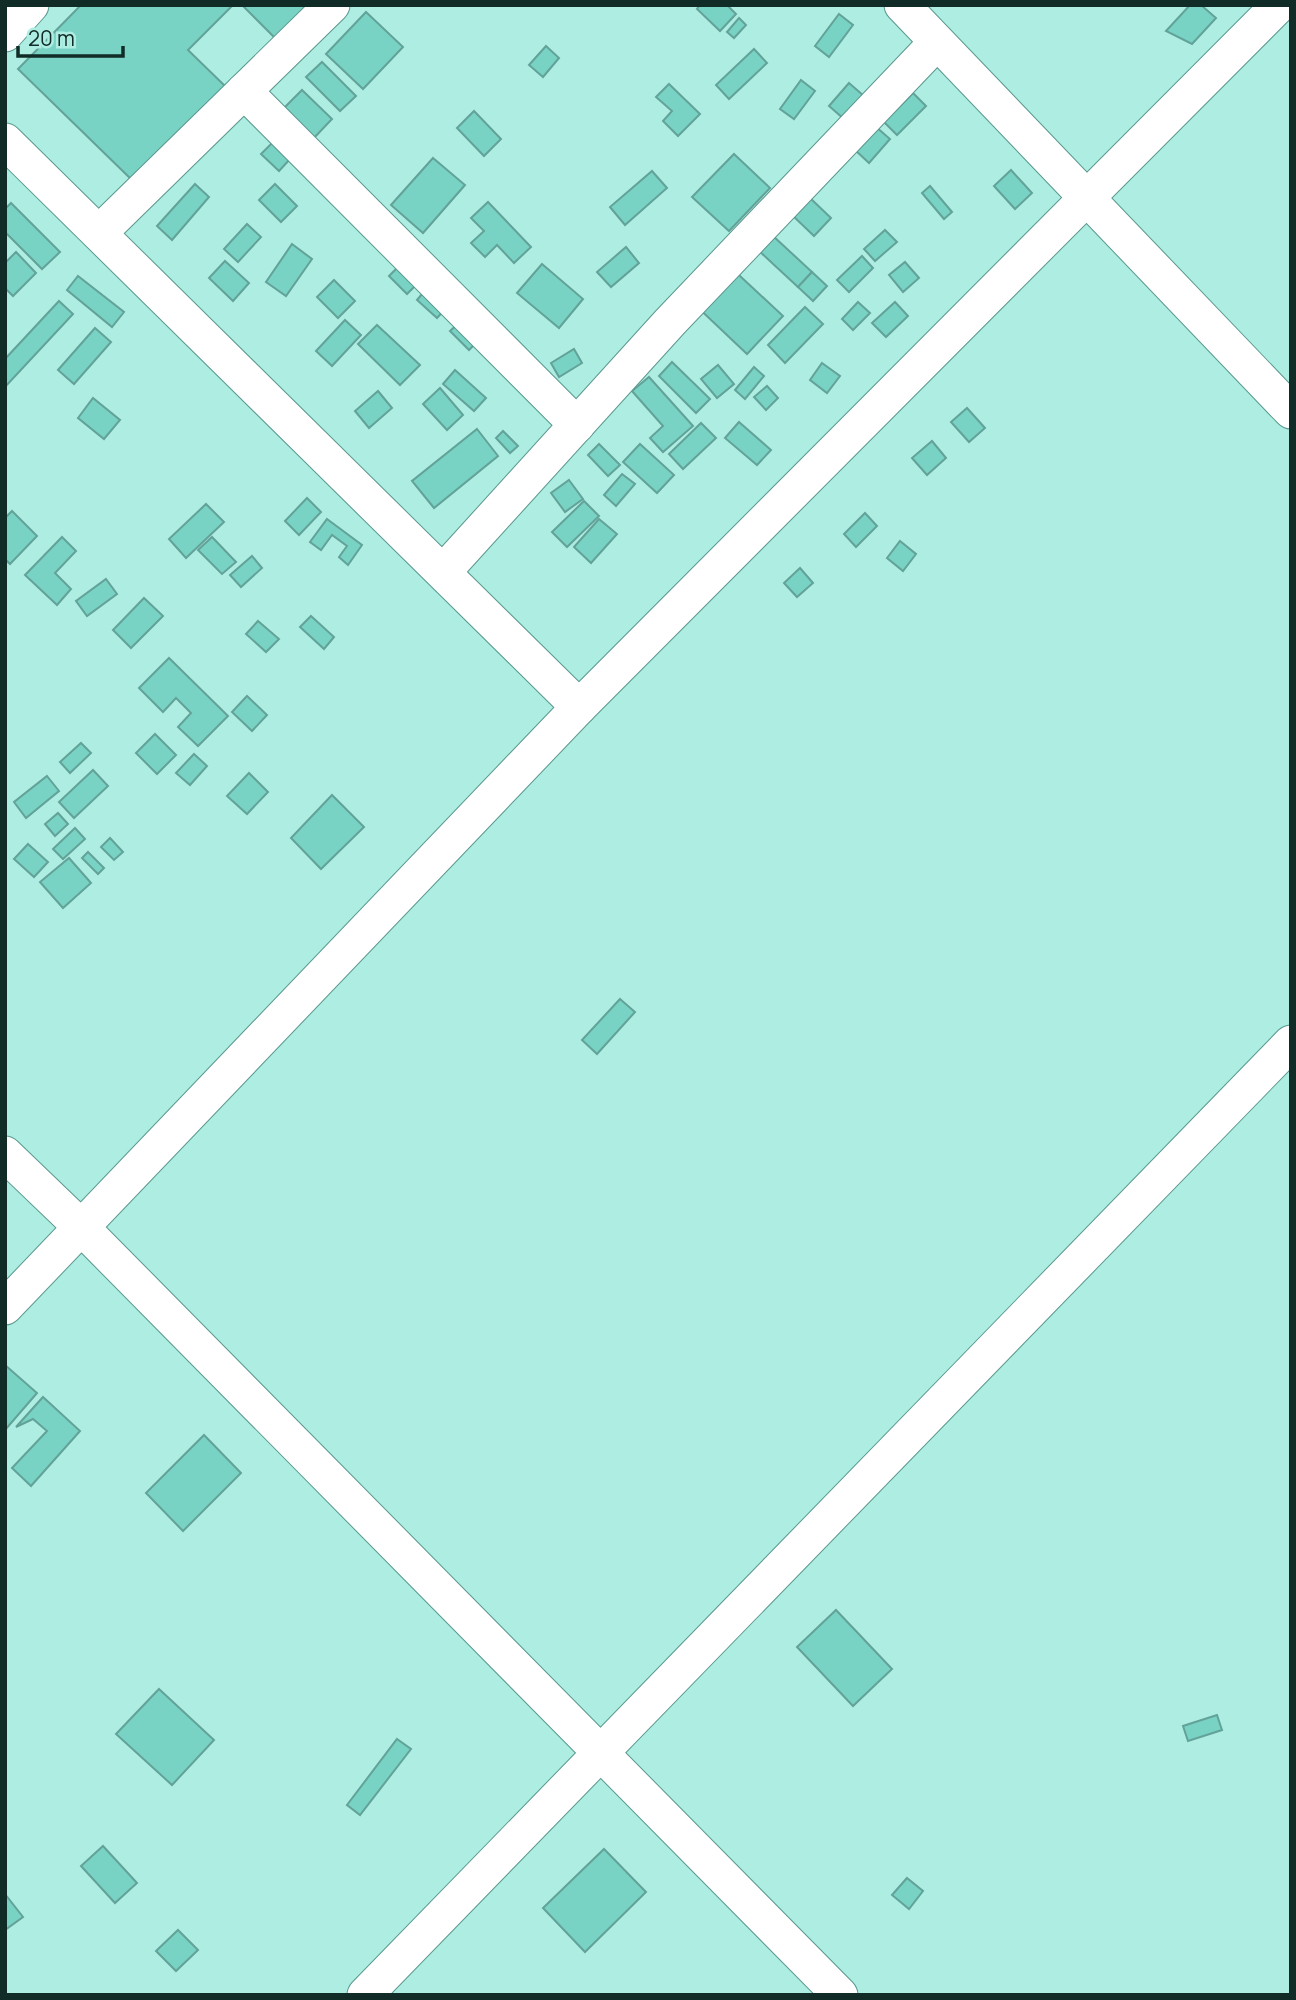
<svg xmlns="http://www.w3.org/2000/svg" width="1296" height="2000" viewBox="0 0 1296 2000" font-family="Manrope,sans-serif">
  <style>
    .building { fill: #78d3c5; stroke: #63a298; stroke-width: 2 }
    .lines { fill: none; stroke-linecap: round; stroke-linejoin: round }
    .street-casing { stroke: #5a988e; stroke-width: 37 }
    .street { stroke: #fff; stroke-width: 35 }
  </style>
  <rect width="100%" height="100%" fill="#adede2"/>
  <g class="building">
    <path d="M81 5H233L188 50 225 86 133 181 18 69Z"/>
    <path d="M242 5H311L277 40Z"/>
    <path d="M700 5H727L736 14 720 31 697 9Z"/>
    <path d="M1190 5H1201L1216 18 1192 44 1166 31Z"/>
    <path d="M366 12 403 47 363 89 326 54Z"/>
    <path d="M839 14 853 25 829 57 815 46Z"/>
    <path d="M739 18 746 25 734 38 727 32Z"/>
    <path d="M546 46 559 58 543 77 529 65Z"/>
    <path d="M754 49 767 63 729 99 716 85Z"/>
    <path d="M322 62 356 96 340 111 306 77Z"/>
    <path d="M801 80 815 91 794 119 780 109Z"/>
    <path d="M849 83 864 96 844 119 829 106Z"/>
    <path d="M669 84 700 114 678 136 663 121 672 111 656 97Z"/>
    <path d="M302 90 332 119 312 140 282 110Z"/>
    <path d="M913 93 926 106 897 135 884 122Z"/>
    <path d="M474 111 501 139 484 156 457 128Z"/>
    <path d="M875 126 890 139 869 163 854 149Z"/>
    <path d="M272 143 290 159 279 171 261 154Z"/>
    <path d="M734 154 770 188 729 231 692 197Z"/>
    <path d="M433 158 465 185 423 233 391 205Z"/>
    <path d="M1011 170 1032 193 1015 209 994 186Z"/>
    <path d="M652 171 667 188 625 225 610 207Z"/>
    <path d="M195 184 209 197 172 240 157 226Z"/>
    <path d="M275 184 297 206 281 222 259 200Z"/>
    <path d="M930 186 952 212 944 219 922 193Z"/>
    <path d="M808 196 831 218 814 236 791 214Z"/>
    <path d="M488 202 531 247 514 263 497 245 485 257 471 243 484 231 471 218Z"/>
    <path d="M11 203 60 252 42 269 5 232V209Z"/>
    <path d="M247 224 261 237 238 262 224 249Z"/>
    <path d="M885 230 897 242 875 261 864 249Z"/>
    <path d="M772 235 812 272 798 287 758 250Z"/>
    <path d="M292 244 312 259 286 296 266 282Z"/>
    <path d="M626 247 639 263 611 287 597 272Z"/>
    <path d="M16 252 36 273 13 296 5 288V263Z"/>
    <path d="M862 256 873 268 849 292 837 280Z"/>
    <path d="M406 259 424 277 407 294 389 276Z"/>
    <path d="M225 261 249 283 233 301 209 278Z"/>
    <path d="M905 262 919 278 903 292 889 275Z"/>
    <path d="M726 263 783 316 747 354 691 301Z"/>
    <path d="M542 264 583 299 559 328 517 293Z"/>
    <path d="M812 272 827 286 813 301 798 287Z"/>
    <path d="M78 276 124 312 112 327 67 290Z"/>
    <path d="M334 280 355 301 338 318 317 297Z"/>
    <path d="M427 288 447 307 437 318 417 300Z"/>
    <path d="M59 301 73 314 5 387V359Z"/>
    <path d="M858 302 870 313 853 330 842 319Z"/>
    <path d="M895 302 908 316 886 337 872 323Z"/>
    <path d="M805 307 823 324 785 363 768 345Z"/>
    <path d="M345 320 361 335 332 366 316 351Z"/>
    <path d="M462 320 480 339 469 350 450 331Z"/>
    <path d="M377 325 420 365 400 385 358 344Z"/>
    <path d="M95 328 111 342 74 384 58 370Z"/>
    <path d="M574 349 582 363 559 377 551 363Z"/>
    <path d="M672 362 710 399 696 413 659 376Z"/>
    <path d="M822 363 840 376 827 393 810 380Z"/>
    <path d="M718 365 734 384 717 398 701 379Z"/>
    <path d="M754 367 764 376 745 399 735 390Z"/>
    <path d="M455 370 486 398 474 411 443 384Z"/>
    <path d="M649 377 693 426 663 452 650 438 663 426 632 391Z"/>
    <path d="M767 386 778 398 766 410 754 397Z"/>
    <path d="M440 388 463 415 447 430 423 404Z"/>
    <path d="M378 391 392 408 369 428 355 411Z"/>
    <path d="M93 398 120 420 104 439 78 418Z"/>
    <path d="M967 408 985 428 969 442 951 422Z"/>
    <path d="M739 422 771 450 757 465 725 438Z"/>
    <path d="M701 423 716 438 683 469 669 454Z"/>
    <path d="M477 429 498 456 434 508 412 481Z"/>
    <path d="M503 431 518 446 510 453 496 438Z"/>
    <path d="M932 441 946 458 927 475 912 458Z"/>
    <path d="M599 444 620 465 608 476 588 455Z"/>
    <path d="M640 444 674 475 657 493 623 462Z"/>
    <path d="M622 474 635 484 616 506 604 495Z"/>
    <path d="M569 480 583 499 565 512 551 493Z"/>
    <path d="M307 498 321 512 299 535 285 521Z"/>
    <path d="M584 501 599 516 567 547 552 532Z"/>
    <path d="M206 504 224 522 186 558 169 539Z"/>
    <path d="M12 511 37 536 10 564 5 559V518Z"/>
    <path d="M865 513 877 526 856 547 844 534Z"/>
    <path d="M327 519 362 545 348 565 339 557 347 546 332 535 321 550 310 542Z"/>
    <path d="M599 519 617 534 591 563 574 547Z"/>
    <path d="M62 537 76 551 55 573 71 589 57 605 25 575Z"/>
    <path d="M212 537 236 562 222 574 198 550Z"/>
    <path d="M900 541 916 554 903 571 887 558Z"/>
    <path d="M252 556 262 568 241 587 230 575Z"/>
    <path d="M800 568 813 583 797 597 784 583Z"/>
    <path d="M106 579 117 594 87 616 76 601Z"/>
    <path d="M144 598 163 616 131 648 113 630Z"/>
    <path d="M311 616 334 637 324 649 300 627Z"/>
    <path d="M258 621 279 639 266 652 246 634Z"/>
    <path d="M169 658 228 716 198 746 178 727 191 713 176 698 163 712 139 688Z"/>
    <path d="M247 696 267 715 252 731 232 712Z"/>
    <path d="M155 734 176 755 157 774 136 753Z"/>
    <path d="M81 743 91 753 70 773 60 762Z"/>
    <path d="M194 754 207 766 190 785 176 773Z"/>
    <path d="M93 770 108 786 74 818 59 802Z"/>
    <path d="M249 773 268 792 247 814 227 796Z"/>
    <path d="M47 776 59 791 26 818 14 802Z"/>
    <path d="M332 795 364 827 321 869 291 838Z"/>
    <path d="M58 813 68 824 55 836 45 824Z"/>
    <path d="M75 828 85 839 63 859 53 849Z"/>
    <path d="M110 838 123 852 114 860 101 847Z"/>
    <path d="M28 844 48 862 34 877 14 859Z"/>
    <path d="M88 852 104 868 98 874 82 858Z"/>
    <path d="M69 858 91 883 63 908 40 882Z"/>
    <path d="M620 999 635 1012 597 1054 582 1040Z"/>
    <path d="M5 1365 37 1393 5 1430Z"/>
    <path d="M43 1397 80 1431 31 1486 12 1468 47 1431 33 1419 16 1427Z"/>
    <path d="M204 1435 241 1473 183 1531 146 1493Z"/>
    <path d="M836 1610 892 1669 853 1706 797 1647Z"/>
    <path d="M159 1689 214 1740 172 1785 116 1734Z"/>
    <path d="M1217 1715 1222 1730 1188 1741 1183 1726Z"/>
    <path d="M397 1739 411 1749 360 1815 347 1805Z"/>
    <path d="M103 1846 137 1883 115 1903 81 1866Z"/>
    <path d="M604 1849 646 1892 585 1952 543 1908Z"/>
    <path d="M907 1878 923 1891 909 1909 892 1895Z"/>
    <path d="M5 1894 23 1917 5 1930Z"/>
    <path d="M178 1930 198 1950 176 1971 156 1951Z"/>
  </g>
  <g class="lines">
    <defs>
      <g id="street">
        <path d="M902 5 1291 411"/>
        <path d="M5 34 31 5"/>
        <path d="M244 91 577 425"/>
        <path d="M5 141 579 707"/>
        <path d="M99 233 332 5"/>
        <path d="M444 571 670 322 936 43"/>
        <path d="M5 1154 82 1228 840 1995"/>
        <path d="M5 1307 579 707 1279 5"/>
        <path d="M365 1995 1291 1043"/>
      </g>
    </defs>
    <use href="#street" class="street-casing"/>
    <use href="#street" class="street"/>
  </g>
  <rect width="1296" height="2000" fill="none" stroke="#112b27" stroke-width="14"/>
  <path d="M18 46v10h105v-10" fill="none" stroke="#112b27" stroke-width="3.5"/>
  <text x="28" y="46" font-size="21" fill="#112b27" stroke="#adede2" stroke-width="5" paint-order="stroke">20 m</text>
</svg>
